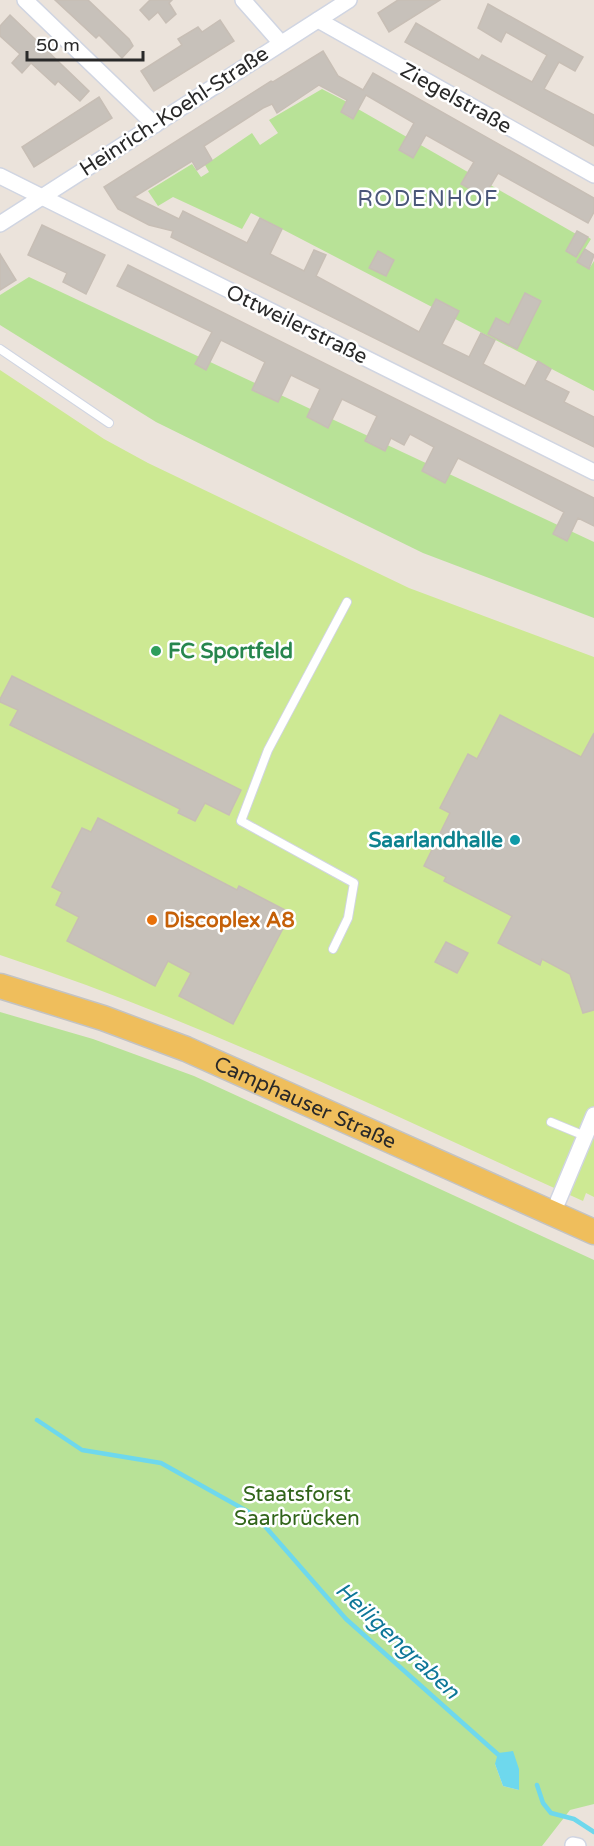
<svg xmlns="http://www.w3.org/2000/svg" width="594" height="1846" viewBox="0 0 594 1846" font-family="'Varela Round',sans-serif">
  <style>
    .green { fill: #b8e297; fill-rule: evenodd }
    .pitch { fill: #cde993 }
    .water { fill: #6ed8ed }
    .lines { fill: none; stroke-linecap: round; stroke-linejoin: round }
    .stream { stroke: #6ed8ed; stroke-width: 4.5 }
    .building { fill: #c7c1ba; stroke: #c7beb5; stroke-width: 1.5 }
    .service-casing { stroke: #d0d5e2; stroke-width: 10 }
    .minor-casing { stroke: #d0d5e2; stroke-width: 18 }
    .primary-casing { stroke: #c3c3c3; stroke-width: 27 }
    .service { stroke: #fff; stroke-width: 8 }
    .minor { stroke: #fff; stroke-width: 15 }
    .primary { stroke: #efbe5c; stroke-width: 24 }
    .leisure-dot { fill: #2e9e5b; stroke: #fff; stroke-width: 2 }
    .culture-dot { fill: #0f9aa8; stroke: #fff; stroke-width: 2 }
    .food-dot { fill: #e8710a; stroke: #fff; stroke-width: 2 }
    .labels { text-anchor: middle; stroke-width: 5; stroke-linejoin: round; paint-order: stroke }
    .street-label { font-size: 21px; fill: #292929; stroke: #fff }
    .leisure-label { font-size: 21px; font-weight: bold; fill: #27864d; stroke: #fff; text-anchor: start }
    .culture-label { font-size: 21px; font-weight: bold; fill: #0d838f; stroke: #fff; text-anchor: end }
    .food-label { font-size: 21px; font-weight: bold; fill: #c56008; stroke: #fff; text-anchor: start }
    .park-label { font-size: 21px; fill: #31651a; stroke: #fff }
    .neighbourhood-label { font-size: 22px; letter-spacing: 1.5px; fill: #4a5779; stroke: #fff }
    .water-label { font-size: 22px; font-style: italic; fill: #0e7798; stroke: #fff }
  </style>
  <rect width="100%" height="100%" fill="#ebe3db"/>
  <g class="green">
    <path d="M322 89 347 102 341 112 352 119 358 109 576 234V256L588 237 591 239 577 262 589 269 594 261V391L251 213 242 229 173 197 158 206 148 191 192 164 201 177 209 172 205 165 252 133 260 145 278 133 269 120Z"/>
    <path d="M29 277 594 542V618L423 553 231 459 156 422 0 325V295Z"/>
    <path d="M0 1012 93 1039 194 1076 594 1260V1804L570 1810 542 1846H0ZM495 1764 519 1769V1790L503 1786Z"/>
  </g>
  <path class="pitch" d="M0 370 104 439 148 463 409 588 594 657V1197L586 1193 583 1201C390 1114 201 1021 0 955Z"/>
  <path class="water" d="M513 1751 519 1769V1790L503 1786 495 1764 498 1753Z"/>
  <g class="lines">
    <g class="stream">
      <path d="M37 1420 82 1450 161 1463 256 1516 346 1619 502 1758"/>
      <path d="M537 1785 543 1803 551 1813 574 1819 594 1832"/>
    </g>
  </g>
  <g class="building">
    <path d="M55 0H88L129 39 133 46 122 58 99 35 96 38Z"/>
    <path d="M150 0H172L169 3 176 14 166 23 158 12 149 20 140 10Z"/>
    <path d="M398 0H440L389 32 378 13Z"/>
    <path d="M488 4 583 57 575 71 559 62 544 89 594 115V146L405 42 416 23 479 60 482 55 532 82 547 55 506 32 501 42 478 28Z"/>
    <path d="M10 15 89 91 80 101 58 81 55 85 31 63 22 73 12 63 20 54 0 36V26Z"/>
    <path d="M220 20 234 41 154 91 141 71 182 45 178 39 198 27 202 32Z"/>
    <path d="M323 51 338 76 363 90 373 73 594 198V212L588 223 498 173 484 197 461 184 474 162 426 135 413 158 399 150 414 123 366 95 353 119 341 112 347 100 319 85 277 113 272 104 263 108 204 146 212 160 197 170 192 161 134 197 179 219 183 211 247 243 260 218 282 229 270 254 304 271 314 250 326 255 316 276 419 332 436 299 459 311 442 344 469 357 481 333 495 340 483 364 525 386 538 361 551 369 545 380 569 392 564 402 594 417V447L171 237 173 231 149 225 118 209 104 187 271 81 273 82Z"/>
    <path d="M99 97 112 118 34 167 22 147Z"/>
    <path d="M42 225 105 255 86 294 63 282 67 273 28 255Z"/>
    <path d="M577 231 588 237 576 257 566 251Z"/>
    <path d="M585 249 594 255 589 269 577 262Z"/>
    <path d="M378 251 394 260 386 276 369 268Z"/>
    <path d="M0 254 16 280 0 290Z"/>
    <path d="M128 265 594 498V526L578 518 567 541 553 534 564 512 458 458 445 483 422 471 434 447 410 434 404 445 391 438 385 451 365 441 377 416 342 399 328 428 307 417 320 389 291 375 278 402 252 390 265 362 221 340 206 370 195 364 212 332 117 286Z"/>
    <path d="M525 293 541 301 517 349 488 334 496 318 509 325Z"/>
    <path d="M12 676 241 790 229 815 205 803 195 821 178 813 180 809 10 725 18 710 0 702V699Z"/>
    <path d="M500 715 581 757 594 733V1010L583 1013 570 974 542 959 540 965 498 943 512 916 444 881 446 877 424 866 450 813 440 808 468 754 477 759Z"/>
    <path d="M98 818 237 890 239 886 291 913 233 1024 179 996 191 973 168 961 155 986 67 941 79 917 56 905 62 892 52 887 82 828 91 832Z"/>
    <path d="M446 942 468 953 457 973 435 962Z"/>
  </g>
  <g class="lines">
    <defs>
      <g id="service">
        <path d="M0 349 109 423"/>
        <path d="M333 949 348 918 354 883 241 821 268 750 347 602"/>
        <path d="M551 1122 585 1136"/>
      </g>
      <g id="minor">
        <path d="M25 0 155 125"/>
        <path d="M243 0 280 42"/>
        <path d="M318 20 594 175"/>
        <path d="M0 176 594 472"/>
        <path d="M0 224 349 0"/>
        <path d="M553 1213 594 1115"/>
        <path d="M573 1845 578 1846"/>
      </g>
      <g id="primary">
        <path id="s1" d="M0 986 103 1018 186 1049 594 1232"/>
      </g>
    </defs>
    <use href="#service" class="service-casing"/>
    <use href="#minor" class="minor-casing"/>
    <use href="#primary" class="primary-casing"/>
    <use href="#service" class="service"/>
    <use href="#minor" class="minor"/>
    <use href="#primary" class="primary"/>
  </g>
  <circle class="leisure-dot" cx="156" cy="651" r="6"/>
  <circle class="culture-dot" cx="515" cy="840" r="6"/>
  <circle class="food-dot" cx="152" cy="920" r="6"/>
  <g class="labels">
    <g class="street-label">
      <text transform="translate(456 98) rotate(29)" y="7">Ziegelstraße</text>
      <text transform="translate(174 111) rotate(-33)" y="7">Heinrich-Koehl-Straße</text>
      <text transform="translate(297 324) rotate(26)" y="7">Ottweilerstraße</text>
      <text dy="7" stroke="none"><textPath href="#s1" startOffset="327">Camphauser Straße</textPath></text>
    </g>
    <g class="leisure-label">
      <text x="168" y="658">FC Sportfeld</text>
    </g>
    <g class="culture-label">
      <text x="503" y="847">Saarlandhalle</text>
    </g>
    <g class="food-label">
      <text x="164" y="927">Discoplex A8</text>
    </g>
    <g class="park-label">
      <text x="297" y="1501">Staatsforst<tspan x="297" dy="24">Saarbrücken</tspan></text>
    </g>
    <g class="neighbourhood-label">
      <text x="428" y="206">RODENHOF</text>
    </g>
    <g class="water-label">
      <text transform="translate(398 1640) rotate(43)" y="8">Heiligengraben</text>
    </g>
  </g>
  <path d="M27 51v9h116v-9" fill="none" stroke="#292929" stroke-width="3"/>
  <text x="36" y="51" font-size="18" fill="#292929" stroke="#ffffff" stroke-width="4.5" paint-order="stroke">50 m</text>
</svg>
